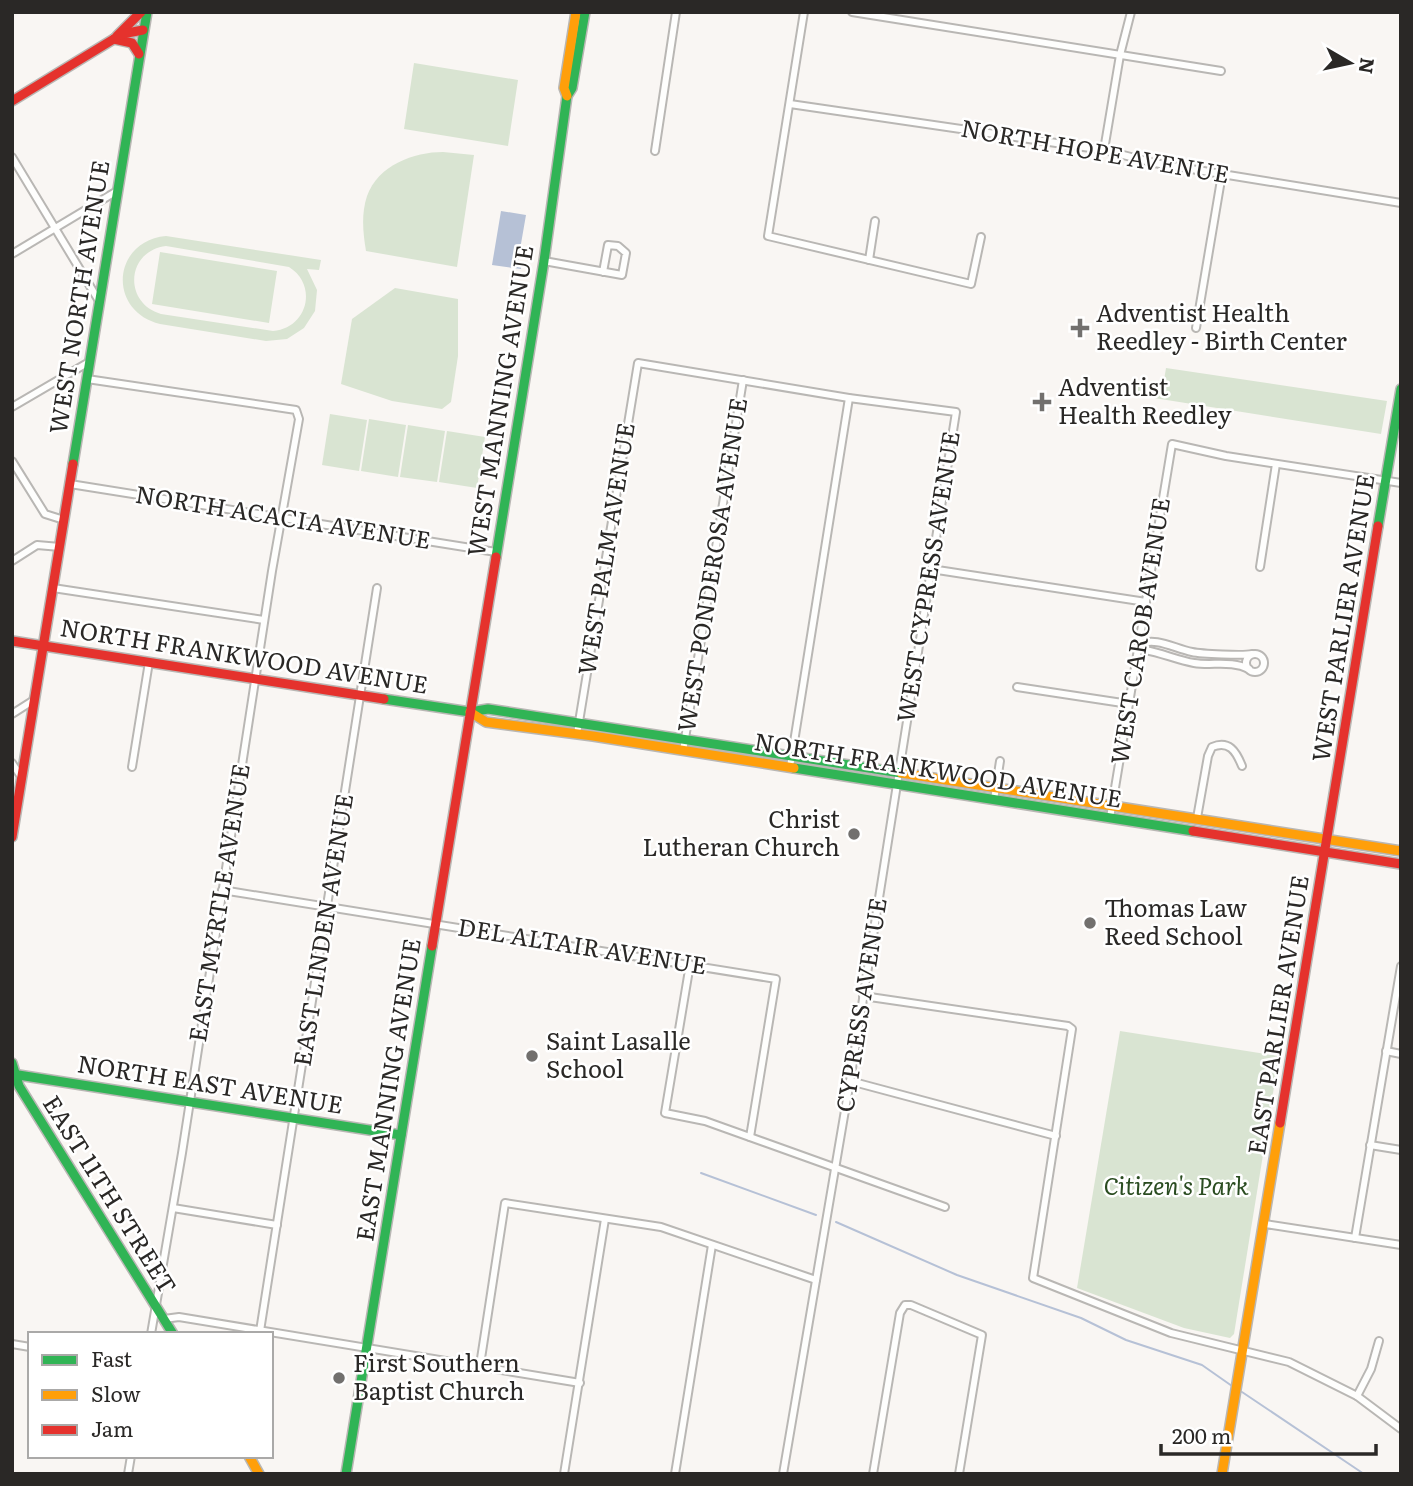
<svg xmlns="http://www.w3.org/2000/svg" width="1413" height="1486" viewBox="0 0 1413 1486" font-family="Literata,serif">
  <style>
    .green { fill: #d9e4d2; fill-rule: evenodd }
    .water { fill: #b6c1d6 }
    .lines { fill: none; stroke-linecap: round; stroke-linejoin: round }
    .stream { stroke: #b6c1d6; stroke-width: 2 }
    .street-casing { stroke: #b9b7b4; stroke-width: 10 }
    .fast-casing { stroke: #b9b7b4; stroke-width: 12 }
    .slow-casing { stroke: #b9b7b4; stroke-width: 12 }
    .jam-casing { stroke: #b9b7b4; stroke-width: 12 }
    .street { stroke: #fefefd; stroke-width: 6 }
    .fast { stroke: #30b455; stroke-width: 9 }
    .slow { stroke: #ff9f0a; stroke-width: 9 }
    .jam { stroke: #e5322d; stroke-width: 9 }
    .poi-dot { fill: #72706e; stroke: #fff; stroke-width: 2.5 }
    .labels { text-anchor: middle; stroke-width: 5; stroke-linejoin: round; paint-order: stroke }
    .street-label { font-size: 24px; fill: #2a2826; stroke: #fff }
    .poi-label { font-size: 24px; fill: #2a2826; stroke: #fff; text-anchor: start }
    .park-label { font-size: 24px; font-style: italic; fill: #2a4c20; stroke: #fff }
  </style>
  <rect width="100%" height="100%" fill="#f9f6f3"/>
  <g class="green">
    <path d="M414 63 518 80 508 146 404 129Z"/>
    <path d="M443 152 474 155 457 267 366 251C363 233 361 214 367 196 378 165 414 152 443 152Z"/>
    <path d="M166 236 321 260 319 270 307 269 317 290 315 311 304 328 287 339 266 341 160 324C107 311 112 241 166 236ZM166 246 289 267C318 285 308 328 273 331L161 314C123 303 126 251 166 246Z"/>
    <path d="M160 252 277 271 269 323 152 304Z"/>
    <path d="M395 288 458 299V356L451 402 442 409 392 401 341 384 352 319Z"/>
    <path d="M1166 368 1387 401 1381 434 1129 394 1131 382 1163 386Z"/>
    <path d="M330 414 367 420 359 471 322 465Z"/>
    <path d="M369 419 406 425 398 477 361 471Z"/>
    <path d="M408 425 445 431 437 482 400 477Z"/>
    <path d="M447 431 485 437 477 488 439 482Z"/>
    <path d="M1120 1031 1279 1056 1234 1334 1230 1338 1184 1328 1077 1288Z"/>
  </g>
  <path class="water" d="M501 211 526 215 518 261 522 262 521 269 492 265Z"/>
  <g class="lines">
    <g class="stream">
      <path d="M701 1173 816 1215"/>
      <path d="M836 1222 957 1275 1081 1318 1126 1340 1202 1365 1232 1386"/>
      <path d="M1242 1392 1364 1474"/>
    </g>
    <defs>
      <g id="street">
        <path d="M804 12 768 236 971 284 981 237"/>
        <path d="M852 12 1221 71"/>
        <path d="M790 104 1104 150 1154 163 1401 203"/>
        <path d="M1104 150 1120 55 1131 12"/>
        <path d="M655 151 676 12"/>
        <path d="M12 157 99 301"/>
        <path d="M12 254 117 191"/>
        <path d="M869 260 875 221"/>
        <path d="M544 261 622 275 626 253 618 246 608 245 603 272"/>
        <path d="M1196 328 1222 174"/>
        <path d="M87 379 296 410 299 419 272 571 182 1153 151 1334"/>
        <path d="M12 407 89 362"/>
        <path d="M12 461 45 514 64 520"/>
        <path d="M70 484 496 552"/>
        <path d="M12 561 37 545 60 547"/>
        <path d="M1260 567 1276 464"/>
        <path d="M931 569 1146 602"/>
        <path d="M53 588 264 620"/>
        <path d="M1139 644C1157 637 1173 648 1192 652 1201 654 1244 656 1252 654"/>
        <path d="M1142 645 1145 650C1162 653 1177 660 1194 663 1212 666 1231 660 1249 669"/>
        <circle cx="1255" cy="663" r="9"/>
        <path d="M1017 687 1129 704"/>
        <path d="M12 714 34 700"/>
        <path d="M577 734 638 363 849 398 956 412 850 1081 783 1474"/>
        <path d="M683 751 743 380"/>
        <path d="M12 763 22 778"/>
        <path d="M132 767 149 662"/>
        <path d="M790 767 849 398"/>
        <path d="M994 800 1000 761"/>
        <path d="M1110 818 1172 444 1226 456 1401 483"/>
        <path d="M1197 818 1208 756 1212 747C1229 740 1236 751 1242 766"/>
        <path d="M222 890 776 979 750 1137"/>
        <path d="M690 964 665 1113 705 1121 945 1207"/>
        <path d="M863 996 1068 1026 1072 1029 1033 1278 1171 1333 1289 1362 1357 1396 1401 1429"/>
        <path d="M1386 1051 1401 1054"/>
        <path d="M850 1081 1056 1136"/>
        <path d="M1370 1145 1401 1150"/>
        <path d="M173 1208 277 1225"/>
        <path d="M1265 1224 1401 1245"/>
        <path d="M1355 1238 1401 966"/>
        <path d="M164 1319 179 1317 580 1383"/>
        <path d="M260 1331 377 588"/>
        <path d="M12 1344 30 1347"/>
        <path d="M480 1365 505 1203 661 1227 816 1280"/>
        <path d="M1357 1396 1371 1369 1379 1341"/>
        <path d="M128 1474 131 1456"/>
        <path d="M564 1474 605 1219"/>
        <path d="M675 1474 712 1245"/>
        <path d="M873 1474 900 1313 905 1305H911L982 1335 959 1474"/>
      </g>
      <g id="fast">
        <path d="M73 464 147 12"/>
        <path d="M1378 526 1401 389"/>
        <path d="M496 557 544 261 567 96 572 88 585 12"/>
        <path d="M384 699 470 712 488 709 901 773"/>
        <path d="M794 768 1193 831"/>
        <path d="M12 1063 19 1086 173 1334"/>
        <path d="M12 1074 401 1135"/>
        <path d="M346 1474 432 946"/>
      </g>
      <g id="slow">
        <path d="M567 96 564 88 576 12"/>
        <path d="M470 712 486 722 593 736 794 768"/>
        <path d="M901 773 1401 851"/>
        <path d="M249 1456 259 1474"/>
        <path d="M1222 1474 1280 1123"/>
      </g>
      <g id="jam">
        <path d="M117 36 141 12"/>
        <path d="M114 39 132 43 139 54"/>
        <path d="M12 101 122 34 143 30"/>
        <path d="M12 641 384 699"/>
        <path d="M1193 831 1401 864"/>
        <path d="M12 837 73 464"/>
        <path d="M432 946 496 557"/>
        <path d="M1280 1123 1378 526"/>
      </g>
    </defs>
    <use href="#street" class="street-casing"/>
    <use href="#fast" class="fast-casing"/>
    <use href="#slow" class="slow-casing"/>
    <use href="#jam" class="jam-casing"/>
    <use href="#street" class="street"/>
    <use href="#fast" class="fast"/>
    <use href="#slow" class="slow"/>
    <use href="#jam" class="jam"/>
  </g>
  <g class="poi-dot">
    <path d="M1076.5 317.5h7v7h7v7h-7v7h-7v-7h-7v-7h7z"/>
    <path d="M1038.5 391.5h7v7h7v7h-7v7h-7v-7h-7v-7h7z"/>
    <circle cx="854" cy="834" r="7"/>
    <circle cx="1090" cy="923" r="7"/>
    <circle cx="532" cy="1056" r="7"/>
    <circle cx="339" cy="1378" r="7"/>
  </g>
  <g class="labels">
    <g class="street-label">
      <text transform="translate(1095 152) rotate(10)" y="8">NORTH HOPE AVENUE</text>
      <text transform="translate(80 297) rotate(-81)" y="8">WEST NORTH AVENUE</text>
      <text transform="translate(501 401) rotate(-81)" y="8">WEST MANNING AVENUE</text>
      <text transform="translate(283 518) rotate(9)" y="8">NORTH ACACIA AVENUE</text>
      <text transform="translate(607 549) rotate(-81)" y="8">WEST PALM AVENUE</text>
      <text transform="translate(713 565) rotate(-81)" y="8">WEST PONDEROSA AVENUE</text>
      <text transform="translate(929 577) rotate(-81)" y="8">WEST CYPRESS AVENUE</text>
      <text transform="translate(1344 618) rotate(-81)" y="8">WEST PARLIER AVENUE</text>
      <text transform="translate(1141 631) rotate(-81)" y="8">WEST CAROB AVENUE</text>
      <text transform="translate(244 657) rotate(9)" y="8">NORTH FRANKWOOD AVENUE</text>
      <text transform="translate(938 771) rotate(9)" y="8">NORTH FRANKWOOD AVENUE</text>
      <text transform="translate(220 903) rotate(-81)" y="8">EAST MYRTLE AVENUE</text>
      <text transform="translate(324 930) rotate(-81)" y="8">EAST LINDEN AVENUE</text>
      <text transform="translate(582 947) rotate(9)" y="8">DEL ALTAIR AVENUE</text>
      <text transform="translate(862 1005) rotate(-81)" y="8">CYPRESS AVENUE</text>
      <text transform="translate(1279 1015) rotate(-81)" y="8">EAST PARLIER AVENUE</text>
      <text transform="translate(210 1085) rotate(9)" y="8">NORTH EAST AVENUE</text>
      <text transform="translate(389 1090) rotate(-81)" y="8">EAST MANNING AVENUE</text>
      <text transform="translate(109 1195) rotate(58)" y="8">EAST 11TH STREET</text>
    </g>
    <g class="poi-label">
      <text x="1096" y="322">Adventist Health<tspan x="1096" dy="28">Reedley - Birth Center</tspan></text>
      <text x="1058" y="396">Adventist<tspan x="1058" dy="28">Health Reedley</tspan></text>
      <text x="840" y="828" text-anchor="end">Christ<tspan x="840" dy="28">Lutheran Church</tspan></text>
      <text x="1104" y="917">Thomas Law<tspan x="1104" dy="28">Reed School</tspan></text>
      <text x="546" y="1050">Saint Lasalle<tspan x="546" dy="28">School</tspan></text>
      <text x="353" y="1372">First Southern<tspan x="353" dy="28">Baptist Church</tspan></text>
    </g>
    <g class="park-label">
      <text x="1176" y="1195">Citizen's Park</text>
    </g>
  </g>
  <rect width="1413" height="1486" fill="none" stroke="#2a2826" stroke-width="28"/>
  <rect x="28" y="1332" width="245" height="126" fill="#ffffff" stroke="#aaa9a8" stroke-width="2"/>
  <rect x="42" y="1355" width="35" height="10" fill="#30b455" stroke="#aaa9a8" stroke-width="2"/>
  <text x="91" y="1367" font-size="21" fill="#2a2826">Fast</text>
  <rect x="42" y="1390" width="35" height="10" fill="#ff9f0a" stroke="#aaa9a8" stroke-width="2"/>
  <text x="91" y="1402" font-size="21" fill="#2a2826">Slow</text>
  <rect x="42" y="1425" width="35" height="10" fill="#e5322d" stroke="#aaa9a8" stroke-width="2"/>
  <text x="91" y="1437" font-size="21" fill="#2a2826">Jam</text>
  <g transform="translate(1350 63) rotate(99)" stroke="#ffffff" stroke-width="5" paint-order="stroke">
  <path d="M0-5L12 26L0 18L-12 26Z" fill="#2a2826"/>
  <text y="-10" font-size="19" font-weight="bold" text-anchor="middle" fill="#2a2826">N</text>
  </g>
  <path d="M1161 1444v10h215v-10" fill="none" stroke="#2a2826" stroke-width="3.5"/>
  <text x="1172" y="1444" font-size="21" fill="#2a2826" stroke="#ffffff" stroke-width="5" paint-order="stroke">200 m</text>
</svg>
